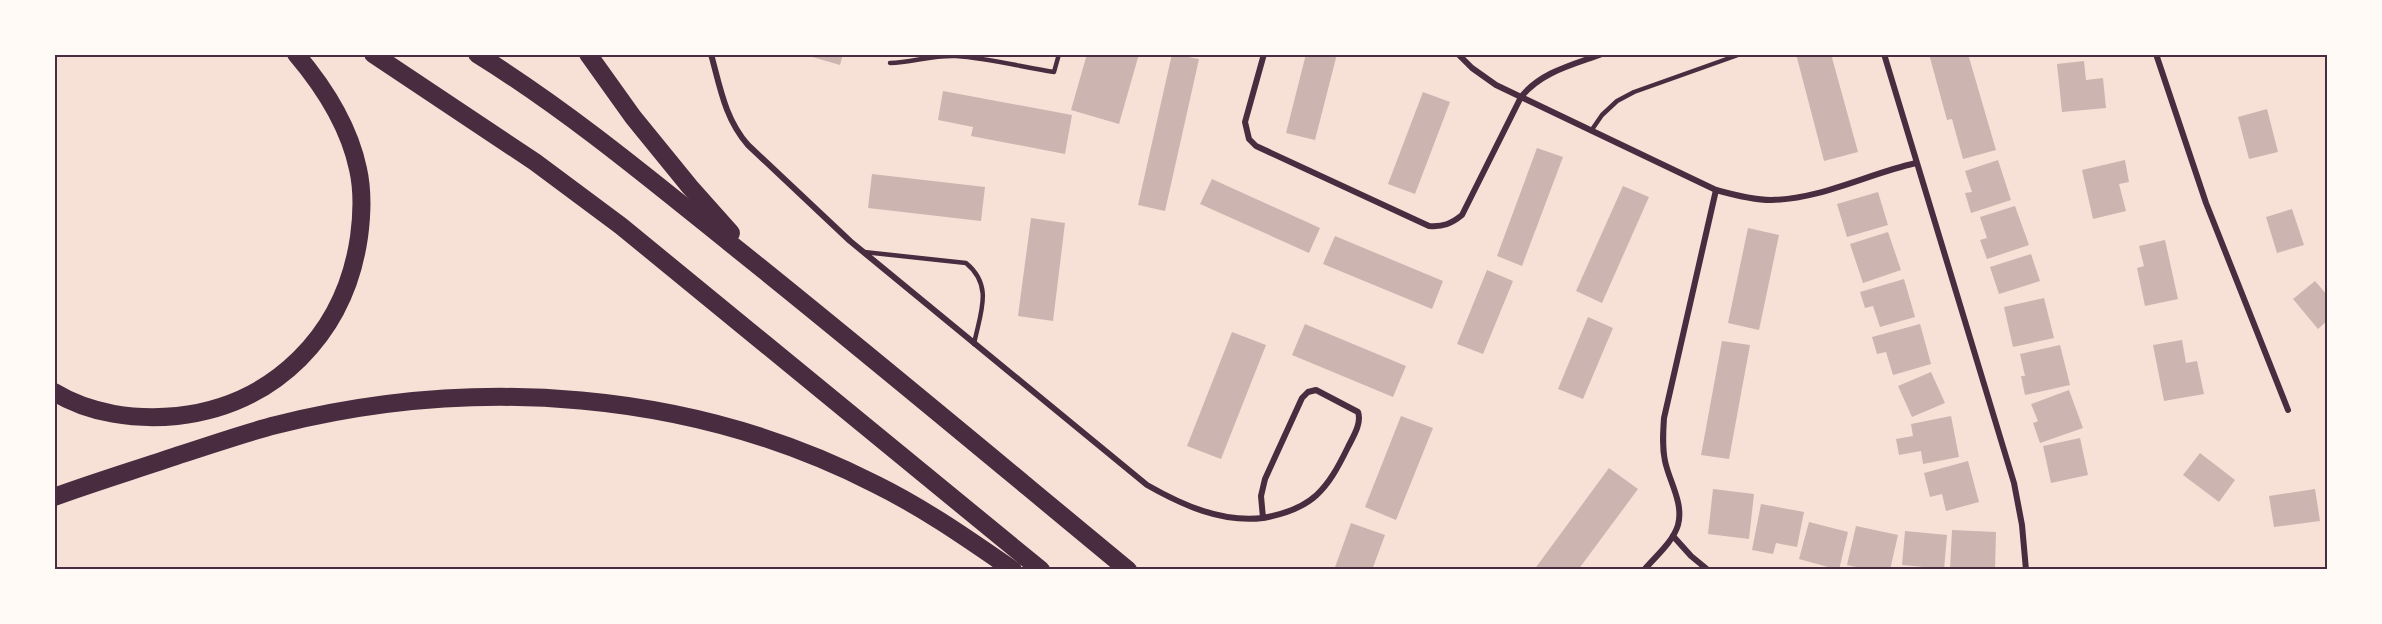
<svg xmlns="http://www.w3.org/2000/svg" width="2382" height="624" viewBox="0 0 2382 624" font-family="Mulish,sans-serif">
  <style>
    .building { fill: #ccb4b1 }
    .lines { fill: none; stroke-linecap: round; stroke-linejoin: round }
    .service { stroke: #4a2c40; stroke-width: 4.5 }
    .minor { stroke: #4a2c40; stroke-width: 6 }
    .motorway { stroke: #4a2c40; stroke-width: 18 }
    .neatline { fill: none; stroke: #4a2c40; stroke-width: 2 }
  </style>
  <rect width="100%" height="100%" fill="#f7e1d7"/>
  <g class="building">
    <path d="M802 54H843L840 65Z"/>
    <path d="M1087 54H1139L1119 124 1071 110Z"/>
    <path d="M1172 54 1199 59 1165 211 1138 205Z"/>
    <path d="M1306 54H1337L1315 140 1286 133Z"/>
    <path d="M1796 54H1831L1858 152 1824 161Z"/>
    <path d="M1929 54H1968L1996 150 1963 159 1952 119 1947 120Z"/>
    <path d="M2084 61 2086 80 2103 78 2106 108 2062 112 2057 64Z"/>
    <path d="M943 91 1072 115 1065 154 971 136 973 127 938 120Z"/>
    <path d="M1423 92 1450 102 1415 194 1388 184Z"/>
    <path d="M2267 109 2278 152 2249 159 2238 117Z"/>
    <path d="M1537 148 1563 157 1522 266 1497 256Z"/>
    <path d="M1998 160 2011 200 1971 213 1965 193 1972 192 1965 171Z"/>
    <path d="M2125 160 2129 182 2119 184 2126 211 2093 219 2082 170Z"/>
    <path d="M872 174 985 187 981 221 868 208Z"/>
    <path d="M1212 179 1320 228 1309 253 1200 204Z"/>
    <path d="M1623 186 1649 197 1602 303 1576 291Z"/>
    <path d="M1878 192 1888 225 1847 237 1837 204Z"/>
    <path d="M2015 206 2029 245 1987 259 1980 240 1987 238 1980 217Z"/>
    <path d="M2292 209 2304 245 2277 253 2266 217Z"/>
    <path d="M1031 218 1065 223 1053 321 1018 316Z"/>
    <path d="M1748 228 1779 235 1759 330 1728 323Z"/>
    <path d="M1888 232 1901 270 1863 283 1850 244Z"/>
    <path d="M1335 236 1443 281 1432 309 1323 264Z"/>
    <path d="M2165 240 2178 299 2145 306 2137 268 2144 266 2139 246Z"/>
    <path d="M2031 254 2040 281 1999 294 1990 267Z"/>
    <path d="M1487 270 1513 281 1483 354 1457 344Z"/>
    <path d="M1904 279 1915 317 1880 327 1873 306 1865 308 1860 292Z"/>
    <path d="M2315 281 2328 296V320L2318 329 2293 299Z"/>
    <path d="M2044 298 2054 338 2013 347 2004 307Z"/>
    <path d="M1588 317 1613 328 1583 399 1558 389Z"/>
    <path d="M1305 324 1406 366 1393 397 1292 355Z"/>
    <path d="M1920 324 1931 364 1893 375 1886 352 1877 354 1872 337Z"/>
    <path d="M1232 332 1266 345 1221 459 1187 446Z"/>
    <path d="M2182 340 2186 363 2197 361 2204 394 2164 401 2153 345Z"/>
    <path d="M1722 341 1750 345 1729 459 1701 455Z"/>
    <path d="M2060 345 2070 385 2025 395 2021 376H2025L2020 354Z"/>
    <path d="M1931 372 1945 403 1912 417 1898 386Z"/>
    <path d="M2069 390 2083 428 2040 443 2033 423 2038 421 2031 404Z"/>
    <path d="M1401 416 1433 428 1396 520 1365 507Z"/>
    <path d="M1951 416 1959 457 1923 464 1921 451 1899 455 1896 439 1913 436 1911 424Z"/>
    <path d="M2080 438 2088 475 2051 483 2043 446Z"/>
    <path d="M2200 453 2235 480 2219 502 2183 475Z"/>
    <path d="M1968 461 1979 502 1946 511 1942 494 1930 497 1924 473Z"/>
    <path d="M1609 468 1638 489 1578 570H1534Z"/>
    <path d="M1713 489 1754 494 1749 539 1708 534Z"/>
    <path d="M2315 489 2320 521 2274 527 2269 496Z"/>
    <path d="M1761 504 1804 512 1797 547 1776 543 1773 554 1752 550Z"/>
    <path d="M1809 522 1848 532 1839 570 1799 559Z"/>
    <path d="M1351 523 1385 535 1372 570H1334Z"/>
    <path d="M1856 526 1898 535 1890 570H1870L1847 565Z"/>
    <path d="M1952 530 1996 532 1995 570 1950 569Z"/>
    <path d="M1905 531 1947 535 1944 570H1924V567L1902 565Z"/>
  </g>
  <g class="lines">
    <g class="service">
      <path d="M890 63C913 62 933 55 956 56 988 58 1022 67 1054 72L1059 54"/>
      <path d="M1591 131 1602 115 1617 101 1634 92 1738 55"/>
      <path d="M864 252 966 263C994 286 980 313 974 344"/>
    </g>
    <g class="minor">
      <path d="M711 54C720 87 725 119 748 145L850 241 1147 485C1182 505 1222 523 1263 518"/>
      <path d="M1264 54 1245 122 1249 139 1256 146 1429 226C1443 227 1451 224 1462 215L1521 97C1541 72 1572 65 1602 54"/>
      <path d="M1458 54 1472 68 1496 85 1716 190C1734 195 1753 200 1771 200 1822 199 1867 174 1916 163"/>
      <path d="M1884 54 2014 483 2022 525 2026 570"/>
      <path d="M2156 54 2206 203 2288 410"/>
      <path d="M1316 390 1358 412C1362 423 1353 437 1348 447 1327 490 1313 509 1263 518L1261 496 1265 479 1302 398 1308 392Z"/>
      <path d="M1673 536 1691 556 1708 570"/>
      <path d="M1644 570C1655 557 1673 542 1678 525 1684 503 1669 481 1665 461 1662 447 1663 433 1664 418L1716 190"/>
    </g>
    <g class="motorway">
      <path d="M373 54 535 162 621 226 1041 570"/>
      <path d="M477 54C567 110 649 178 731 244 865 351 996 461 1128 570"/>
      <path d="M588 54 633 117 690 187 731 233"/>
      <path d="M54 392C90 414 135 420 177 416 275 405 345 334 359 237 362 215 363 191 358 169 349 126 324 87 296 54"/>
      <path d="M54 497C95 482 138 469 179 455 211 445 244 433 276 425 475 375 691 390 875 484 924 508 968 539 1013 570"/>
    </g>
  </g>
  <rect width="2382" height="624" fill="none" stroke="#fffaf5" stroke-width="111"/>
  <rect x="56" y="56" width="2270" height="512" class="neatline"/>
</svg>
